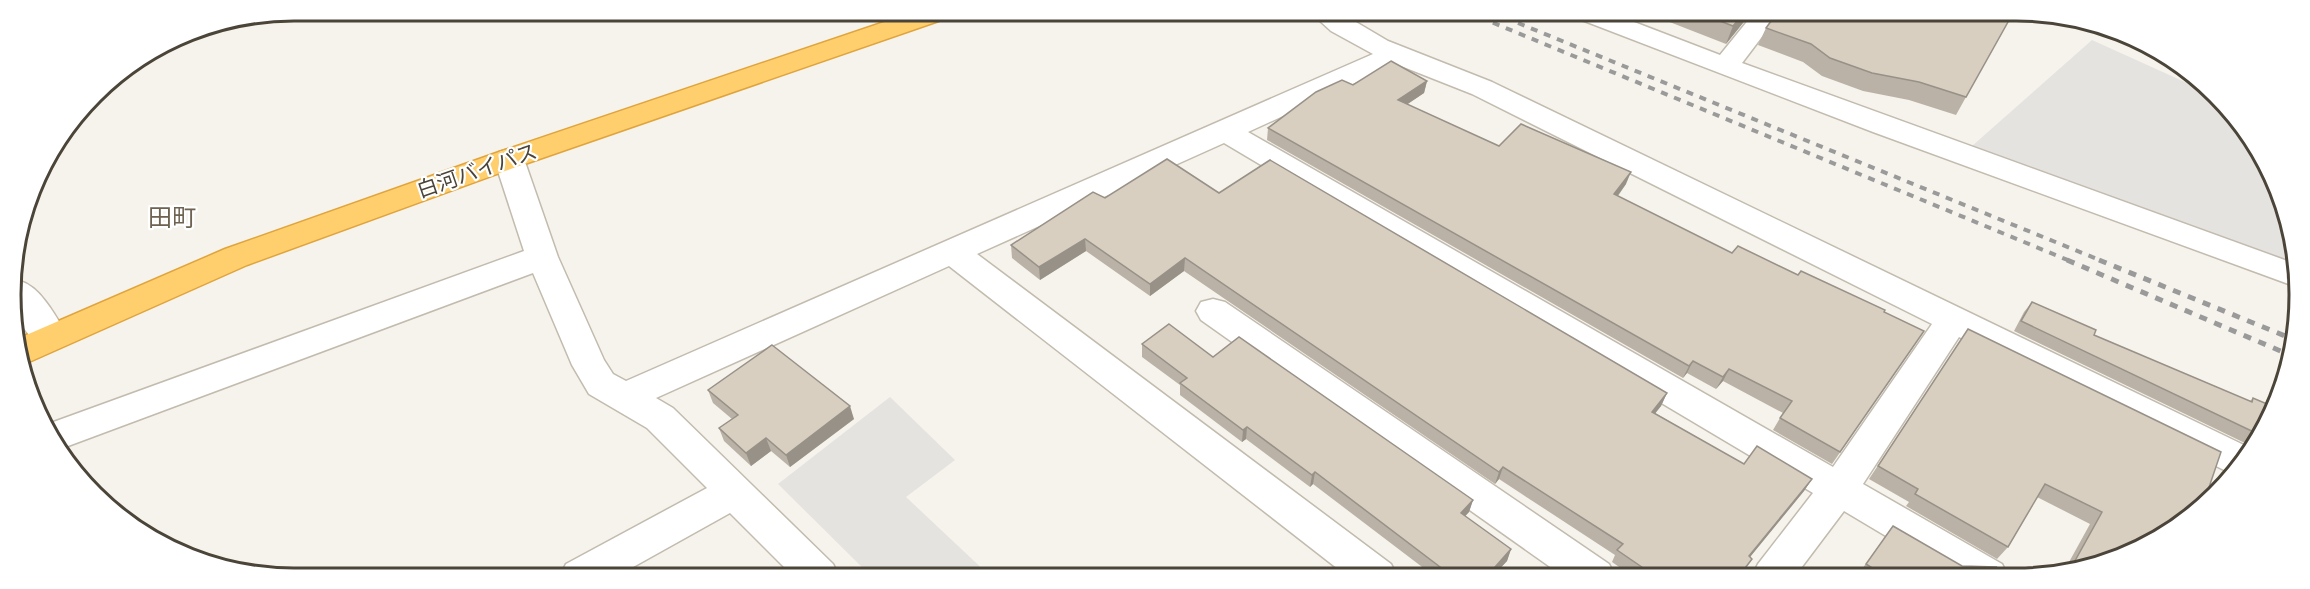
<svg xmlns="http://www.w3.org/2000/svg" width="2310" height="589" viewBox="0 0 2310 589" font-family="Overpass,'Noto Sans JP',sans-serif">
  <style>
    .parking { fill: #e5e3e0 }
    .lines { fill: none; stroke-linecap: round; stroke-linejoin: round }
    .minor-casing { stroke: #c2bbae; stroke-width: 3 }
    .highway-casing { stroke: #e0a43c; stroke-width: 3 }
    .minor { fill: #fff; fill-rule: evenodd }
    .highway { fill: #ffcf6e; fill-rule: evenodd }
    .rail-far1 { stroke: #9a9a9a; stroke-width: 4; stroke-dasharray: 7 7; stroke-linecap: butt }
    .rail { stroke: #9a9a9a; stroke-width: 5; stroke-dasharray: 8 8; stroke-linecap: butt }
    .wall { fill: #bab2a6 }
    .shaded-wall { fill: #979187 }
    .building { fill: #d8cfc1; stroke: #979187; stroke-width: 1.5 }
    .labels { text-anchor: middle; stroke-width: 4.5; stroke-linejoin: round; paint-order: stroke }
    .street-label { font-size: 21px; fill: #4b4439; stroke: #fff }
    .quarter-label { font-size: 24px; fill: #6e6250; stroke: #fff }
    .rim { fill: none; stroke: #4b4439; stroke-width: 3 }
  </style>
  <rect width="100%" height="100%" fill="#f6f3ec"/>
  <g class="parking">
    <path d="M2092 40 2207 92 2241 122 2290 221 2293 262 2280 261 1972 146Z"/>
    <path d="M890 397 955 460 906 497 990 576H871L778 484Z"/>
  </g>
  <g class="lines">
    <defs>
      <g id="minor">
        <path d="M1310 12H1339L1388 41 1492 82 2250 448 2232 473 2228 472 1959 337 1863 484 2002 564 2008 576H1953L1844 511 1795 576H1752L1758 564 1813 493 1224 143 977 254 1391 564 1397 576H1347L949 266 656 398 673 408 833 564 839 576H793L730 513 617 576H560L566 564 707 488 647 428 589 394 572 365 533 273 60 449 48 424 524 251 494 159 499 152 509 149 519 152 524 159 558 257 604 360 613 374 626 381 1373 54 1331 31ZM1396 64 1472 94 1932 324 1833 467 1248 132Z"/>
        <path d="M1570 12H1608L1720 55 1754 13H1780L1742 63 2293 263 2294 286 1873 132 1574 17Z"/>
        <path d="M20 281C41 287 57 318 68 337L63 346C39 353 25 333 15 312 12 304 13 292 12 283Z"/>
        <path d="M1213 299 1225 302 1609 564 1615 576H1563L1201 320 1196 311 1201 302Z"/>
      </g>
      <path id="highway" d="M917 11H957L953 16 519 166 247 265 20 366 17 339 225 249 499 152Z"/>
    </defs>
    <use href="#minor" class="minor-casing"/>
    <use href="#highway" class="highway-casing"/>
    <use href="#minor" class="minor"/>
    <use href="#highway" class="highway"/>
    <g class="rail-far1">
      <path d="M1467 12 2070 261"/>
      <path d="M1518 23 2102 261"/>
    </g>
    <g class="rail">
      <path d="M2067 260 2290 355"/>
      <path d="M2099 260 2295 340"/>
    </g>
  </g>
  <g class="wall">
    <path d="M1644 12 1751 13 1726 44Z"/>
    <path d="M2084 24 2106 31 2102 33Z"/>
    <path d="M1766 28 1966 97 1956 115 1909 100 1863 91 1822 76 1803 62 1758 45Z"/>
    <path d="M1427 81 1424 93 1407 104 1499 146 1626 184 1618 196 1732 253 1798 275 1884 312 1916 343 1832 464 1773 430 1783 413 1723 381 1716 389 1687 373 1683 378 1267 140 1268 128 1353 85Z"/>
    <path d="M1219 193 1667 393 1661 406 1655 413 1744 464 1812 479 1804 491 1750 557 1745 570 1740 576H1632L1612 562 1615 555 1499 479 1495 484 1184 271 1150 296 1086 251 1040 280 1012 258 1011 245 1105 198Z"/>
    <path d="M2032 302 2094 335 2250 401 2253 398 2270 420 2250 448 2251 446 2014 331 2024 312Z"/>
    <path d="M1960 342 2141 549 2063 573 2090 524 2037 497 2008 547 1997 559 1906 506 1909 502 1869 479Z"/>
    <path d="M1142 344 1213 357 1473 500 1469 512 1465 516 1511 549 1507 561 1493 576H1434L1313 484 1310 487 1246 439 1242 442 1180 395V385L1142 357Z"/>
    <path d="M708 390 854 419 790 467 771 451 751 466 724 441 719 428 732 419 713 403Z"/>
    <path d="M1893 526 1962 566 1993 571 2002 576H1857Z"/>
  </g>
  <g class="shaded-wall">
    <path d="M1744 13H1751L1726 44 1733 26Z"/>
    <path d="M1427 81 1424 93 1396 112 1398 100Z"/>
    <path d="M1631 172 1626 184 1610 206 1614 194Z"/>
    <path d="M1085 239 1086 251 1040 280 1039 267Z"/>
    <path d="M1185 258 1184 271 1150 296V284Z"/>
    <path d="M1693 361 1687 373 1683 378 1689 366Z"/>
    <path d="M1729 369 1723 381 1716 389 1723 377Z"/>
    <path d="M1667 393 1661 406 1647 424 1652 412Z"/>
    <path d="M850 406 854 419 790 467 786 455Z"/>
    <path d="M1247 427 1246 439 1242 442 1243 430Z"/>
    <path d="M766 438 771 451 751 466 746 453Z"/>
    <path d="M1503 467 1499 479 1495 484 1499 472Z"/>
    <path d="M1315 472 1313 484 1310 487 1312 475Z"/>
    <path d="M1812 479 1804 491 1741 568 1749 556Z"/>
    <path d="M1473 500 1469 512 1457 525 1461 513Z"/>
    <path d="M1511 549 1507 561 1493 576H1487Z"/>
  </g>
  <g class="building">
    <path d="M1697 12 1744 13 1733 26Z"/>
    <path d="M1777 13H2013L1966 97 1919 82 1872 73 1830 58 1811 44 1766 28Z"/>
    <path d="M1391 61 1427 81 1398 100 1499 146 1521 124 1631 172 1614 194 1732 253 1738 246 1798 275 1801 271 1885 310 1884 312 1924 331 1840 452 1780 418 1792 401 1729 369 1723 377 1693 361 1689 366 1268 128 1316 92 1342 80 1353 85Z"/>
    <path d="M1167 159 1219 193 1270 160 1667 393 1652 412 1744 464 1757 446 1812 479 1749 556 1752 559 1739 576H1655L1617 550 1623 544 1503 467 1499 472 1185 258 1150 284 1085 239 1039 267 1011 245 1093 192 1105 198Z"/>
    <path d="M2032 302 2096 330 2094 335 2252 402 2253 398 2274 407 2270 420 2260 435 2021 321Z"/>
    <path d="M1169 324 1213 357 1239 337 1473 500 1461 513 1511 549 1487 576H1452L1315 472 1312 475 1247 427 1243 430 1180 383 1187 378 1142 344Z"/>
    <path d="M1968 329 2221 452 2203 505 2141 549 2074 569 2071 568 2102 512 2045 484 2008 547 1915 494 1918 489 1878 466Z"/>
    <path d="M772 345 850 406 786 455 766 438 746 453 719 428 738 415 708 390Z"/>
    <path d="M1893 526 1962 566 1996 567 1993 571 2002 576H1882L1883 575 1866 564Z"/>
  </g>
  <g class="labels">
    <g class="street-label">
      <text transform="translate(477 171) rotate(-19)" y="7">白河バイパス</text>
    </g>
    <g class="quarter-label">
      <text x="172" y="226">田町</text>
    </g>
  </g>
  <path d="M0 0H2310V589H0ZM294 21H2016A273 273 0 0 1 2289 294V295A273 273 0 0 1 2016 568H294A273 273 0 0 1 21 295V294A273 273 0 0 1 294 21Z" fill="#fff" fill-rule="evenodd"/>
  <path class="rim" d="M294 21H2016A273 273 0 0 1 2289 294V295A273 273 0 0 1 2016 568H294A273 273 0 0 1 21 295V294A273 273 0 0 1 294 21Z"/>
</svg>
